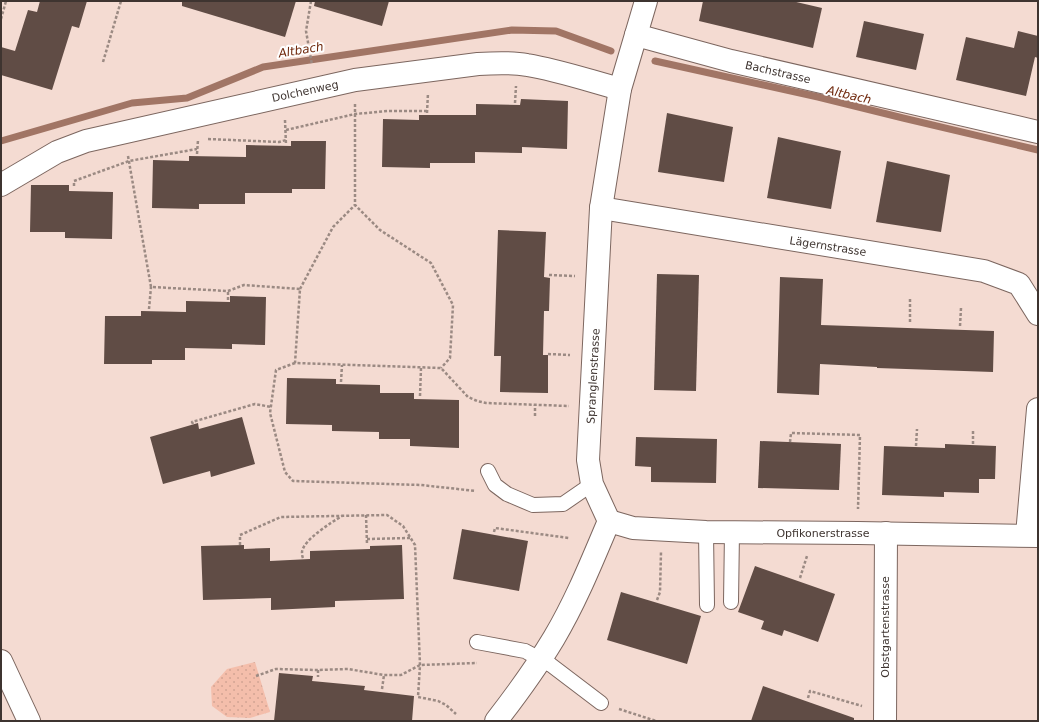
<svg xmlns="http://www.w3.org/2000/svg" width="1039" height="722" viewBox="0 0 1039 722" font-family="'DejaVu Sans',sans-serif">
  <style>
    .park { fill: url(#park-dots) }
    .lines { fill: none; stroke-linecap: round; stroke-linejoin: round }
    .stream { stroke: #a17565; stroke-width: 7 }
    .building { fill: #604c45 }
    .lane-casing { stroke: #7c665f; stroke-width: 16 }
    .street-casing { stroke: #7c665f; stroke-width: 24 }
    .path { stroke: #9b8a83; stroke-width: 2.5; stroke-dasharray: 3 2; stroke-linecap: butt }
    .lane { stroke: #fff; stroke-width: 14 }
    .street { stroke: #fff; stroke-width: 22 }
    .labels { text-anchor: middle; stroke-width: 4; stroke-linejoin: round; paint-order: stroke }
    .street-label { font-size: 11px; fill: #3e3430; stroke: #fff }
    .water-label { font-size: 12px; font-style: italic; fill: #70290d; stroke: #fff }
  </style>
  <defs>
    <pattern id="park-dots" width="8" height="8" patternUnits="userSpaceOnUse"><rect width="8" height="8" fill="#f4beab"/><path d="M2 2h.1M6 6h.1" fill="none" stroke="#d2a493" stroke-width="1.8" stroke-linecap="round"/></pattern>
  </defs>
  <rect width="100%" height="100%" fill="#f4dbd2"/>
  <path class="park" d="M255 662 270 712 250 718 227 717 212 706 211 687 227 669Z"/>
  <g class="lines">
    <g class="stream">
      <path d="M655 61 818 97 903 118 1038 150"/>
      <path d="M1 141 132 103 187 98 263 67 512 30 556 31 611 51"/>
    </g>
  </g>
  <g class="building">
    <path d="M40 1H87L79 28 72 26 52 90 1 75V47L15 51 28 10 37 12Z"/>
    <path d="M182 1H296L285 37 182 6Z"/>
    <path d="M315 1H389L382 26 314 6Z"/>
    <path d="M703 1H792L822 8 813 48 699 21Z"/>
    <path d="M864 21 924 34 916 70 856 57Z"/>
    <path d="M1018 31 1038 36V58L1035 57 1026 96 956 80 966 37 1014 48Z"/>
    <path d="M521 99 568 101 567 149 522 147V153L475 152V163H430V168L382 167 383 119 419 120V115H476V104L520 105Z"/>
    <path d="M667 113 733 127 724 182 658 172Z"/>
    <path d="M778 137 841 151 831 209 767 198Z"/>
    <path d="M291 141H326L325 189H292V193H245V204H199V209L152 208 153 160 189 161V156L246 157V145L291 146Z"/>
    <path d="M887 161 950 175 941 232 876 222Z"/>
    <path d="M31 185H69V191L113 192 112 239 65 238V232H30Z"/>
    <path d="M498 230 546 232 544 277 550 278 549 311H544L543 355H548V393L500 392 501 356H494Z"/>
    <path d="M657 274 699 275 696 391 654 390Z"/>
    <path d="M780 277 823 279 821 325 994 331 993 372 877 368V367L820 364 819 395 777 393Z"/>
    <path d="M230 296 266 297 265 345 232 344V349L185 348V360H152V364H104L105 316H141V311L186 312V301L230 302Z"/>
    <path d="M287 378 336 379V384L380 385V393H414V399L459 400V448L410 446V439H379V432L332 431V425L286 424Z"/>
    <path d="M242 417 255 464 211 477 210 471 163 484 150 437 198 423 199 429Z"/>
    <path d="M636 437 717 439 716 483 651 482V467L635 466Z"/>
    <path d="M760 441 841 444 839 490 758 488Z"/>
    <path d="M945 444 996 446 995 479H979V493L944 492V497L882 495 884 446 945 448Z"/>
    <path d="M462 529 528 541 519 591 453 579Z"/>
    <path d="M244 545V549L270 548V561L310 559V551L370 549V546L402 545 404 599 335 601V607L271 610V598L203 600 201 546Z"/>
    <path d="M755 566 835 594 818 642 784 630 782 636 761 629 764 621 738 612Z"/>
    <path d="M621 592 701 616 687 664 607 640Z"/>
    <path d="M279 673 313 676 312 681 365 686 364 690 414 696 412 721H274Z"/>
    <path d="M763 686 854 718V721H751Z"/>
  </g>
  <g class="lines">
    <defs>
      <g id="lane">
        <path d="M488 471 495 485 507 494 533 505 563 504 592 484"/>
        <path d="M706 532 707 605"/>
        <path d="M731 602 732 532"/>
        <path d="M477 642 525 651 551 665 601 703"/>
      </g>
      <g id="street">
        <path d="M636 35 731 61 1038 132"/>
        <path d="M1 185 57 152 86 141 355 80 478 64C494 63 511 62 527 65 558 70 590 81 620 89"/>
        <path d="M601 208 984 271 1019 284 1038 314"/>
        <path d="M609 521 633 528 706 532 858 533 1038 536"/>
        <path d="M1027 535 1038 409"/>
        <path d="M1 661 29 721"/>
        <path d="M496 721C517 694 536 668 554 638 576 601 592 561 609 521L592 484 588 460 601 208 620 89 646 1"/>
        <path d="M885 721 886 533"/>
      </g>
    </defs>
    <use href="#lane" class="lane-casing"/>
    <use href="#street" class="street-casing"/>
    <g class="path">
      <path d="M311 1 306 31 312 65"/>
      <path d="M1 19 6 1"/>
      <path d="M103 62 121 1"/>
      <path d="M515 103 516 86"/>
      <path d="M355 104V205L380 230 431 263 453 305 450 358 441 368"/>
      <path d="M427 113 428 93"/>
      <path d="M285 120 286 145"/>
      <path d="M286 130 355 114 388 111H427"/>
      <path d="M208 139 279 142 286 140"/>
      <path d="M197 154 198 140"/>
      <path d="M128 156 151 287 228 291 244 285 300 289 295 363 441 368 468 397 477 401 486 403 569 406"/>
      <path d="M74 186V181L129 161 197 149"/>
      <path d="M549 275 575 276"/>
      <path d="M300 289 333 227 355 205"/>
      <path d="M910 299V323"/>
      <path d="M228 300V291"/>
      <path d="M149 309 151 287"/>
      <path d="M960 326 961 308"/>
      <path d="M548 354 570 355"/>
      <path d="M295 363 276 370 270 413 285 472 293 481 421 485 476 491"/>
      <path d="M341 382 342 365"/>
      <path d="M420 396 421 368"/>
      <path d="M535 416V405"/>
      <path d="M193 424 192 422 255 404 271 407"/>
      <path d="M973 431V444"/>
      <path d="M790 442 791 433 860 435 858 509"/>
      <path d="M916 446 917 429"/>
      <path d="M366 515 367 544"/>
      <path d="M494 532 495 528 569 538"/>
      <path d="M367 539 410 538"/>
      <path d="M240 545V535L281 517 387 515 403 526 415 545 420 665 418 697 438 701 446 705 456 714"/>
      <path d="M303 558C302 556 302 554 302 552 303 540 332 522 342 516"/>
      <path d="M800 578 807 556"/>
      <path d="M657 600 660 592 661 552"/>
      <path d="M318 670V677"/>
      <path d="M256 676 276 669 318 670 348 669 384 675H401L420 665 477 663"/>
      <path d="M382 689 384 675"/>
      <path d="M808 698 810 691 862 706"/>
      <path d="M619 709 656 721"/>
    </g>
    <use href="#lane" class="lane"/>
    <use href="#street" class="street"/>
  </g>
  <g class="labels">
    <g class="street-label">
      <text transform="translate(778 72) rotate(13)" y="4">Bachstrasse</text>
      <text transform="translate(305 91) rotate(-12)" y="4">Dolchenweg</text>
      <text transform="translate(828 246) rotate(9)" y="4">Lägernstrasse</text>
      <text transform="translate(593 376) rotate(-87)" y="4">Spranglenstrasse</text>
      <text x="823" y="537">Opfikonerstrasse</text>
      <text transform="translate(885 627) rotate(-90)" y="4">Obstgartenstrasse</text>
    </g>
    <g class="water-label">
      <text transform="translate(301 50) rotate(-9)" y="4">Altbach</text>
      <text transform="translate(849 95) rotate(13)" y="4">Altbach</text>
    </g>
  </g>
  <rect width="1039" height="722" fill="none" stroke="#3e3430" stroke-width="4"/>
</svg>
